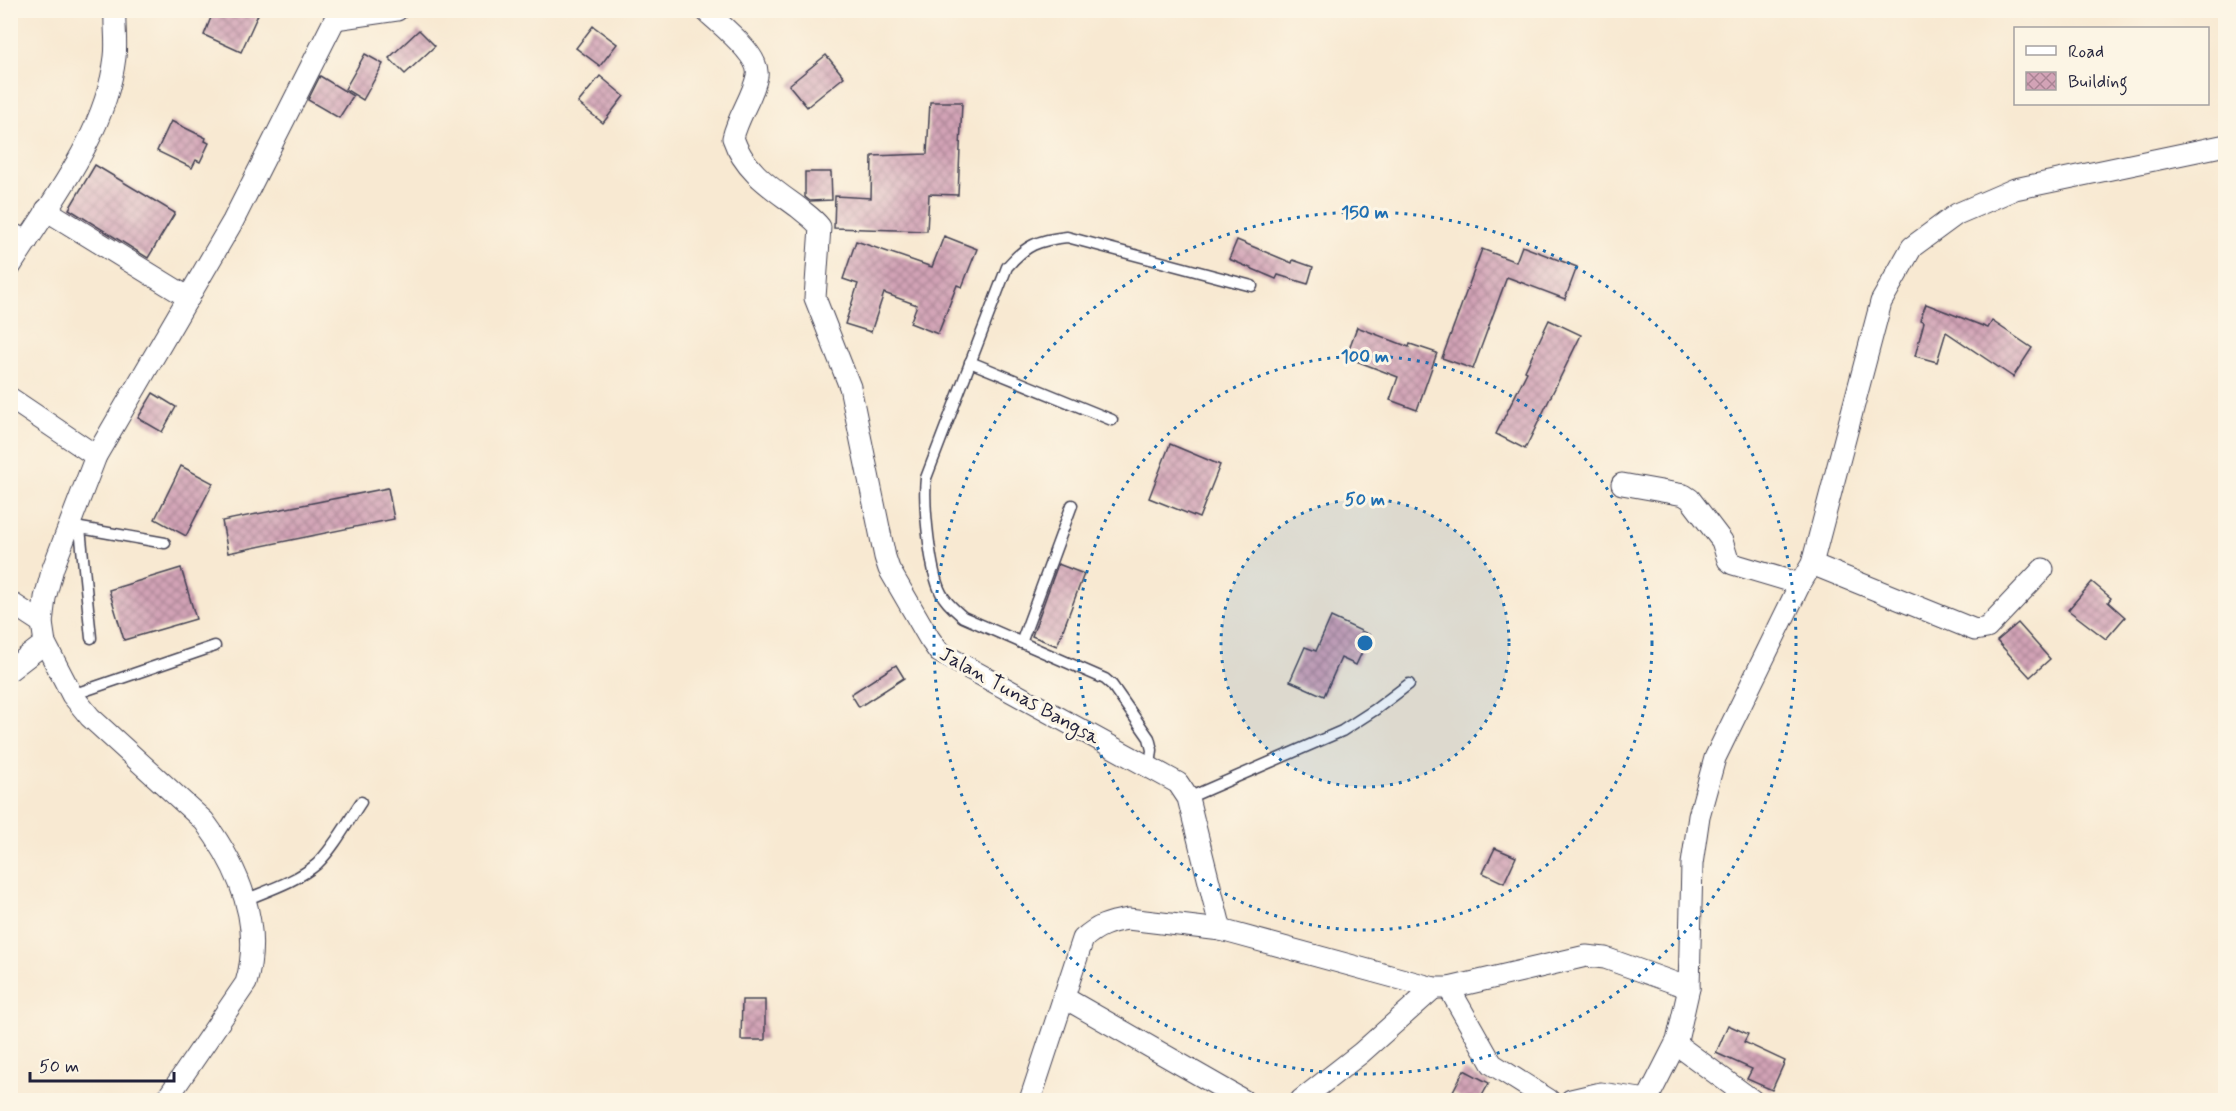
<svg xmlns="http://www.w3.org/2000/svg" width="2236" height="1111" viewBox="0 0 2236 1111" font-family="Mynerve,sans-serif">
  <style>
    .building { fill: url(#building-cross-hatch) }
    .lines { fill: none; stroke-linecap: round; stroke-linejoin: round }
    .service-casing { stroke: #424052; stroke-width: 13 }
    .minor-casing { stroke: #424052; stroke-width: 23 }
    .service { stroke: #fff; stroke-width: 10 }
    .minor { stroke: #fff; stroke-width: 21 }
    .ring { fill: none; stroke: #1f6fb2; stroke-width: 3; stroke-dasharray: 3 6 }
    .labels { text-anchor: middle; stroke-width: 6; stroke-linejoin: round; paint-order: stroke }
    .street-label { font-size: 20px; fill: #22223b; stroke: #fcf5e5 }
    .centre { fill: #1f6fb2; stroke: #fcf5e5; stroke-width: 3 }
    .ring-label { font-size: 18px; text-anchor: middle; font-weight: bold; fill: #1f6fb2; stroke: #fcf5e5; stroke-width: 6; stroke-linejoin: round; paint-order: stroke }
  </style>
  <defs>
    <pattern id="building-cross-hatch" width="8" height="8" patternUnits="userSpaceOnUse" patternTransform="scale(1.5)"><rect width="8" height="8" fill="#d2a3b6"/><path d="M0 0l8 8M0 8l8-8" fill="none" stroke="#aa8495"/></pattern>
  </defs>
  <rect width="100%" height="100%" fill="#fcf5e5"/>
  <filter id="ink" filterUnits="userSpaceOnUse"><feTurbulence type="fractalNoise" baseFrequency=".0167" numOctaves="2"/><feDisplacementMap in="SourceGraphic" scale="12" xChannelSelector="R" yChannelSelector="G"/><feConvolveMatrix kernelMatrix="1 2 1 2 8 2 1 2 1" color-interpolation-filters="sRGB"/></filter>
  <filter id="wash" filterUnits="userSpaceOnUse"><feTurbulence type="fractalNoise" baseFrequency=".008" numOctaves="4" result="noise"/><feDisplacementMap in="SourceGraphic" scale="24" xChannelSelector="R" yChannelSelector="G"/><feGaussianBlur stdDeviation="1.35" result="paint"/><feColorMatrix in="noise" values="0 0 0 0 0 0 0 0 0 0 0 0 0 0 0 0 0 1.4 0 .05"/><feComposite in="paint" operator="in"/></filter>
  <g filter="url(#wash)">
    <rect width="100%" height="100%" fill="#f8e9d2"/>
    <g id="blocks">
      <g class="building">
        <path d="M214 10H260L241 52 204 35Z"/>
        <path d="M593 26 617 44 600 66 576 48Z"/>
        <path d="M419 30 435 46 405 74 389 58Z"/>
        <path d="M365 54 383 64 363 100 345 89Z"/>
        <path d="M826 55 844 77 807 107 789 85Z"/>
        <path d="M320 76 353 96 339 118 308 100Z"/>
        <path d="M600 76 624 96 603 123 578 103Z"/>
        <path d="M930 102H962L958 195 929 194 927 231 834 228 835 196 871 198 872 156 927 154Z"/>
        <path d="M171 121 206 138 205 141 209 143 200 162 196 160 192 168 157 151Z"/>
        <path d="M95 165 175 213 148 258 69 209Z"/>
        <path d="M805 172H831L832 200 810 201 805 197Z"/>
        <path d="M944 236 977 249 962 287 957 285 938 334 910 323 917 305 884 293 871 332 845 324 858 284 843 279 856 241 932 267Z"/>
        <path d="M1237 240 1292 263 1293 260 1313 267 1308 284 1278 275 1276 279 1229 259Z"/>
        <path d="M1522 246 1577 267 1565 299 1507 277 1473 369 1442 358 1482 249 1516 262Z"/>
        <path d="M1926 304 1988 328 1992 321 2032 348 2013 377 1946 332 1937 362 1915 356 1924 322 1920 320Z"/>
        <path d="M1549 320 1581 335 1525 449 1496 434 1527 372 1525 371Z"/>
        <path d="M1357 327 1409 347 1410 344 1437 353 1417 410 1390 400 1398 377 1346 357Z"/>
        <path d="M153 393 176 407 162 432 138 418Z"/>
        <path d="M1170 444 1220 465 1199 518 1149 498Z"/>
        <path d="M181 466 213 483 186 536 155 519Z"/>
        <path d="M388 488 394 519 228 553 222 521Z"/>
        <path d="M1058 564 1084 574 1057 646 1032 636Z"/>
        <path d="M181 568 196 619 124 640 109 590Z"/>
        <path d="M2092 582 2111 598 2108 602 2125 617 2106 639 2068 610Z"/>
        <path d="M1331 617 1370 635 1356 665 1341 658 1324 696 1290 681 1305 647 1316 651Z"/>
        <path d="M2018 623 2050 659 2030 677 1997 641Z"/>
        <path d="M896 665 904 678 859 707 851 694Z"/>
        <path d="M1495 848 1516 857 1504 883 1483 873Z"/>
        <path d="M742 1000H765V1040H741Z"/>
        <path d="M1728 1025 1748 1034 1744 1042 1785 1061 1772 1090 1747 1079 1752 1069 1716 1053Z"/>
        <path d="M1464 1070 1489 1083 1479 1101H1467L1452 1093Z"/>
      </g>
    </g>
  </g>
  <g filter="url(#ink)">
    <use href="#blocks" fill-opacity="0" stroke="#424052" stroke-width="1.5"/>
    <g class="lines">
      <defs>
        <g id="service">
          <path d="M970 362 1112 420"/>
          <path d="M75 527 165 543"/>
          <path d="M80 528 91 638"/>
          <path d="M1021 643 1072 505"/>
          <path d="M72 695 215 646"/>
          <path d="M1150 766 1152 750 1149 738 1112 685 1105 679 963 617C955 610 946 603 941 593 930 572 923 503 926 478L1007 267C1026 245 1038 240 1067 237L1252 286"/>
          <path d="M1188 798 1342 731 1376 709 1409 684"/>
          <path d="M245 900C269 890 297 881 317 864 335 846 347 823 361 802"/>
        </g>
        <g id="minor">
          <path d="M705 10C719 24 761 55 757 76 753 97 738 116 733 138 744 171 772 188 799 208 806 214 814 219 820 227L815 298 850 387 885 557 889 569 929 638 939 652 1178 783 1188 798 1221 930 1434 988H1449L1586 956 1605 958 1689 988"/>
          <path d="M335 19 397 10"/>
          <path d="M46 210 189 298"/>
          <path d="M10 233 27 241"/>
          <path d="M10 267C51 202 106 134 115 57 117 42 114 26 115 10"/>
          <path d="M10 398 96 456"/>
          <path d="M1622 484 1684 495 1690 499 1722 541 1728 560 1733 564 1800 584"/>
          <path d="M1812 564 1975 630 1987 628 2043 569"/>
          <path d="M10 602 42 623"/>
          <path d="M10 670 45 643"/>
          <path d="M1449 988 1492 1064 1549 1100"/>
          <path d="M1063 997 1243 1100"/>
          <path d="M1676 1044 1752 1100"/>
          <path d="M166 1100 246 983C263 925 239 868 204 821L90 717 72 695 45 643 42 623 45 598 53 568 96 456 233 221 335 19 337 10"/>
          <path d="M1030 1100 1083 939C1097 926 1109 922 1128 919L1221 930"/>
          <path d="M1301 1100 1361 1053 1434 988"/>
          <path d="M1571 1100 1601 1093 1647 1100"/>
          <path d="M1647 1100 1677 1041 1689 988 1692 864 1699 816 1715 758 1800 584 1812 564 1881 302 1912 247 1957 214 2015 189 2226 145"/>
        </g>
      </defs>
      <use href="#service" class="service-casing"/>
      <use href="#minor" class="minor-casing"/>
      <use href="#service" class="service"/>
      <use href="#minor" class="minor"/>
    </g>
  </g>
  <circle cx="1365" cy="643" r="144" fill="#1f6fb2" fill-opacity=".12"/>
  <g class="ring">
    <circle cx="1365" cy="643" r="144"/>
    <circle cx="1365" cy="643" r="287"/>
    <circle cx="1365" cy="643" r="431"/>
  </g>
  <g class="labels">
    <g class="street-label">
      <text transform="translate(1020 695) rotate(29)" y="7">Jalan Tunas Bangsa</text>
    </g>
  </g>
  <circle cx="1365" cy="643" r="9" class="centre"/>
  <g class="ring-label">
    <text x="1365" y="218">150 m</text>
    <text x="1365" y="362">100 m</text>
    <text x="1365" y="505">50 m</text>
  </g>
  <rect width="2236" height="1111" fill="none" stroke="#fcf5e5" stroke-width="36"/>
  <rect x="2014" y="27" width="195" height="78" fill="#fcf5e5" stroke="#a5a1a1" stroke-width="1.5"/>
  <rect x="2026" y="46" width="30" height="9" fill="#ffffff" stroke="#a5a1a1" stroke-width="1.5"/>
  <text x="2068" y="57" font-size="18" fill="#22223b">Road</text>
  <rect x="2026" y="72" width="30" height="18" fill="url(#building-cross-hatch)" stroke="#a5a1a1" stroke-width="1.5"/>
  <text x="2068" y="87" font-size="18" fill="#22223b">Building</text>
  <path d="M30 1072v9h144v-9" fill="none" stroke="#22223b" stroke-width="3"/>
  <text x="39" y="1072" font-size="18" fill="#22223b" stroke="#fcf5e5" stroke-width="4.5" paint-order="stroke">50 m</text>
</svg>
